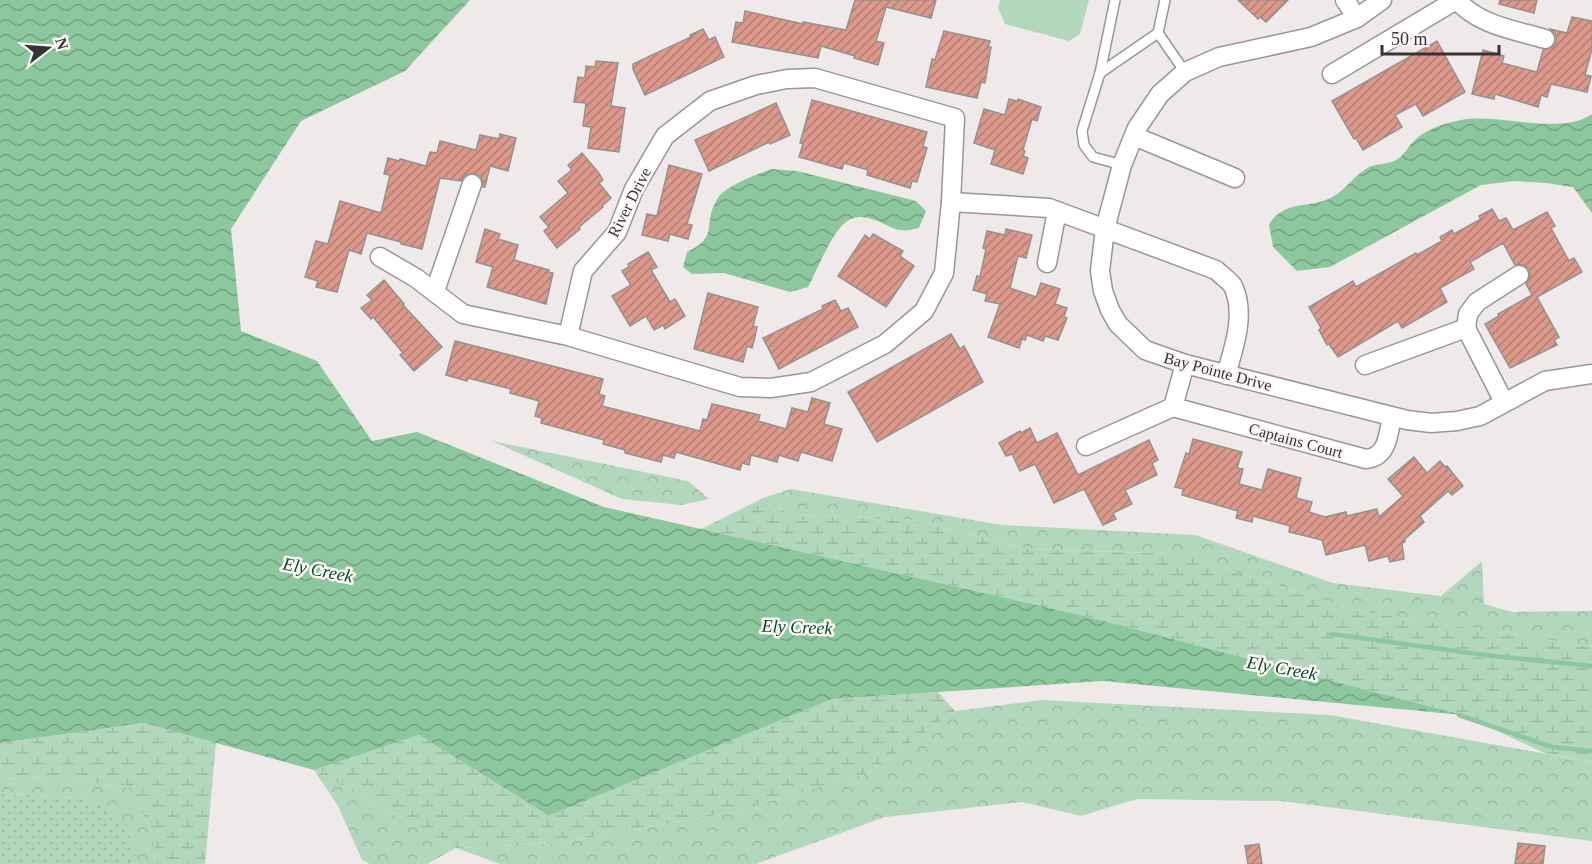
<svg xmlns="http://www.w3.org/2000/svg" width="1592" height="864" viewBox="0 0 1592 864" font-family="Georgia,serif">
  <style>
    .grass { fill: url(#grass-dots) }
    .forest { fill: url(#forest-crowns) }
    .wetland { fill: url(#wetland-marsh) }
    .park { fill: #b3d7bd }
    .water { fill: url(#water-waves) }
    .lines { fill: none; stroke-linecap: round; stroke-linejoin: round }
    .stream { stroke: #8dc79e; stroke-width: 4.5 }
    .building { fill: url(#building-hatch); stroke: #959190; stroke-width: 1.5 }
    .lane-casing { stroke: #9a9695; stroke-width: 12 }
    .street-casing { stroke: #9a9695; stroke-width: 21 }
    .lane { stroke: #fff; stroke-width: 9 }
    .street { stroke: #fff; stroke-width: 18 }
    .labels { text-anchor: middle; stroke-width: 5; stroke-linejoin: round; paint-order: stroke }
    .street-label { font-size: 16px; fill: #353333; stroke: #fcf7f6 }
    .water-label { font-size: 18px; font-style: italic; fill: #034b26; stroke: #fcf7f6 }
  </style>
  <defs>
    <pattern id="grass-dots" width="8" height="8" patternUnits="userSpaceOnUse" patternTransform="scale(1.5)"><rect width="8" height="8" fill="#b3d7bd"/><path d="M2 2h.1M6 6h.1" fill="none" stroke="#9bb9a3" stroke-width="1.8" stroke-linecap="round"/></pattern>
    <pattern id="forest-crowns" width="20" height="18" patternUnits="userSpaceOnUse" patternTransform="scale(1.5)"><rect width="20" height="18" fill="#b3d7bd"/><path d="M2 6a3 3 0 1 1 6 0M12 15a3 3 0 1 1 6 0" fill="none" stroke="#9bb9a3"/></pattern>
    <pattern id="wetland-marsh" width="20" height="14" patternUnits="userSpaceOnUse" patternTransform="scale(1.5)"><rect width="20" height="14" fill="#b3d7bd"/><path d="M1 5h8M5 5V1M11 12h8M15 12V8" fill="none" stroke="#9bb9a3"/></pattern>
    <pattern id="water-waves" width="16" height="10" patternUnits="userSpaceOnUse" patternTransform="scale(1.5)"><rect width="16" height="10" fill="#8dc79e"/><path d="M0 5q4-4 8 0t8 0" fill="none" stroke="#74a281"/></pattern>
    <pattern id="building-hatch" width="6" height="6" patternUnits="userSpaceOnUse" patternTransform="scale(1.5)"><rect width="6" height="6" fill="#dc998b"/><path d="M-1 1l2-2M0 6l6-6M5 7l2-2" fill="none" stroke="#b37d72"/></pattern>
  </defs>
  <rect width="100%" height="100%" fill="#efeae9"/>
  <path class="grass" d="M0 794 36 795 88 799 128 821 137 864H0Z"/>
  <g class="forest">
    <path d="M492 441 688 481 709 499 681 505 622 499Z"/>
    <path d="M791 489 1002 525 1195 535 1333 583 1441 596 1482 561 1484 604 1513 612 1592 611V647L1351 610 1181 554 1028 549 906 519 791 515 763 498Z"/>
    <path d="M1042 700 1330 715 1592 762V841L1281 801 1137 799 1081 816 1022 802 885 817 756 864H500L456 848 427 864H370L362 860 338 806 314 770 456 848 559 843 733 812 868 773 955 711Z"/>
    <path d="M53 777 131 788 154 837 156 864H137L128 822 88 799 36 795 0 794V779Z"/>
  </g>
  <g class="wetland">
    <path d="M763 498 791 515 906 519 1028 549 1181 554 1351 610 1592 647V762L1544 753 1463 715 1085 616 701 529Z"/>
    <path d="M938 692 955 711 868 773 733 812 559 843 456 848 314 770 419 735 549 816 832 699Z"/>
    <path d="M144 723 216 743 205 864H156L154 837 131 788 53 777 0 779V743Z"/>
  </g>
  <path class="park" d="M1000 0H1089L1080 34 1069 41 1005 24 998 8Z"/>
  <g class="water">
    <path d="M0 0H470L405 71 301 121 231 229 241 331 317 361 372 441 417 432 604 507 1085 616 1463 715 1103 681 832 699 549 816 419 735 314 770 144 723 0 743Z"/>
    <path d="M1592 114V213L1573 187 1546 183 1514 181 1481 185 1330 267 1297 271 1273 247 1269 224C1285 201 1304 208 1326 200 1343 194 1351 178 1366 169 1374 163 1387 165 1396 160 1404 156 1408 146 1415 140 1426 129 1445 123 1461 120 1498 113 1561 136 1592 114Z"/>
    <path d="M772 169 797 171 916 201 926 211 919 228C901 233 897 230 880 222 870 218 859 214 849 220 833 228 817 271 808 287L790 292 724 273 692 274 683 267 687 252C721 236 701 224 718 198 724 187 759 173 772 169Z"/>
  </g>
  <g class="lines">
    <g class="stream">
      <path d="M1331 634 1493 656 1592 666"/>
      <path d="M1459 715 1552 747 1592 751"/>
    </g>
  </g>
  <g class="building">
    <path d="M855 0H936L931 18 886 7 876 41 884 43 878 65 854 58 855 56 821 46 818 58 732 42 736 22 743 23 745 11 803 24V22L846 30Z"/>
    <path d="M1238 0H1288L1266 22 1260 17 1258 19Z"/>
    <path d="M1500 0H1537L1534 13 1499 4Z"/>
    <path d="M1572 17 1592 21V49L1585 75 1591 76 1587 92 1551 84 1547 97 1541 95 1538 107 1495 94 1494 99 1472 94 1483 50 1504 56 1502 63 1537 72 1543 50 1552 47 1556 43V36L1550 29 1567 33Z"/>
    <path d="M703 29 709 40 715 37 724 57 645 95 633 69V64L691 37 690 35Z"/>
    <path d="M944 31 990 41 988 47H991L985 83 981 82 977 98 926 87 932 59 935 60Z"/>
    <path d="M1437 41 1465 92 1423 116 1416 104 1395 115 1402 127 1363 150 1356 138 1354 139 1332 101Z"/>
    <path d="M596 61 618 63 611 106 625 108 619 152 588 148 591 127 583 126 586 103 574 102 578 77 585 78 586 66 595 67Z"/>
    <path d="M1009 99 1018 101V99L1041 107 1037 121 1032 119 1023 150 1025 151 1023 156 1028 158 1023 174 991 164 995 150 974 143 984 109 1005 115Z"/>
    <path d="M812 100 927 132 923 146 927 148 917 182 912 181 910 188 867 175 868 170 844 163 842 169 799 157 803 144 800 143Z"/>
    <path d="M776 103 790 135 770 144 769 142 709 171 695 140Z"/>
    <path d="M500 134 516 138 508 171 490 166 485 187H483L481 177 475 173 465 175 461 181 440 178 422 249 401 244V242L367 233 361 254 349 250 337 292 316 287 318 281 305 277 316 241 328 244 340 201 381 213 390 175 384 174 388 158 399 161 400 159 426 166 430 152 437 153 440 141 476 150 480 135 499 139Z"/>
    <path d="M582 153 598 172 603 180 599 183 611 198 602 206 603 207 579 227 580 229 557 248 544 231 549 227 540 217 568 193 558 181 572 170 568 165Z"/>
    <path d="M669 165 702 174 687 224 692 225 688 239 670 234 668 241 642 235 647 214 657 216Z"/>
    <path d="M1492 209 1499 221 1506 218 1513 230 1547 212 1555 226 1551 228 1569 261 1574 258 1582 272 1537 297 1559 337 1554 340 1557 345 1510 368 1485 324 1499 316 1498 314 1532 295 1526 284 1530 275 1529 269 1524 265H1515L1503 243 1470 262 1474 269 1440 288 1447 302 1402 328 1398 321 1338 357 1329 344 1327 345 1319 330 1321 328 1309 307 1353 281 1356 287 1416 253 1417 255 1442 241 1440 237 1452 230 1454 234 1481 219 1479 216Z"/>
    <path d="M485 229 500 234 498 239 518 245 514 260 549 270 548 272 553 273 546 304 487 287 493 267 476 262Z"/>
    <path d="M1006 229 1032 235 1026 258 1018 256 1010 288 1036 297 1041 283 1060 289 1055 304 1067 308 1064 317 1067 318 1058 340 1045 336 1043 341 1027 335 1025 340 1022 339 1019 348 988 337 1000 304 985 301 987 294 973 290 977 276 980 277 986 249 983 248 987 231 1005 235Z"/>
    <path d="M873 234 903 251 900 256 914 266 886 307 838 276 865 235 870 239Z"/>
    <path d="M648 252 657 267 651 270 670 302 675 299 685 316 665 329 663 325 654 330 646 316 630 326 612 296 631 285 622 271 629 267 628 264Z"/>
    <path d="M384 280 404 304 403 305 442 347 414 371 400 355 403 353 373 317 371 319 361 308 372 300 367 295Z"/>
    <path d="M708 293 758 307 753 326 757 327 754 341 752 348 747 346 743 362 694 349Z"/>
    <path d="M835 300 841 311 848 308 858 327 779 369 763 338 823 309 822 306Z"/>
    <path d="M951 334 960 349 964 346 983 382 877 442 848 392Z"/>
    <path d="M455 341 603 379 599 394 605 396 602 406 700 431 703 419 707 420 712 404 760 415 758 421 786 429 792 408 808 412 812 398 830 403 824 424 842 429 832 461 801 452 798 461 779 455 777 462 751 455 749 465 742 463 740 470 676 452 674 458 663 455 661 462 625 453V450L603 444 604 440 541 423 542 418 535 416 539 401 510 393 511 389 468 378 467 381 446 375Z"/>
    <path d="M1030 428 1037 443 1057 433 1078 475 1149 440 1158 460 1152 463 1157 475 1125 490 1132 504 1113 513 1116 519 1103 525 1084 489 1054 503 1035 464 1020 471 1012 454 1006 456 999 443 1020 431 1021 433Z"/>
    <path d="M1193 439 1242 452 1237 468 1243 469 1239 484 1262 490 1268 469 1301 478 1296 498 1312 502 1309 512 1325 517 1346 512 1347 516 1377 509 1379 517 1403 496 1388 479 1414 457 1427 473 1440 461 1445 467 1447 466 1463 486 1452 495 1448 491 1420 516 1424 522 1405 539V542L1402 543 1404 559 1390 562 1388 556 1369 561 1365 545 1326 555 1322 540 1289 532 1290 526 1253 516 1252 522 1236 518 1238 511 1182 495 1183 489 1175 487 1186 453 1189 454Z"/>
    <path d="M1518 843 1545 846 1543 864H1515Z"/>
    <path d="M1259 844 1262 864H1248L1245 846Z"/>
  </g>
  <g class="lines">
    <defs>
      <g id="lane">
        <path d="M1115 0 1100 73 1082 131 1084 145 1093 157 1122 165"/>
        <path d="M1165 0 1158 33 1185 72"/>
        <path d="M1100 73 1158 33"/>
      </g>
      <g id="street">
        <path d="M1345 0 1357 18"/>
        <path d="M1382 0 1357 18 1311 37 1219 57 1185 72 1160 94 1137 128 1122 165 1105 229 1100 271 1103 291 1110 310 1118 324 1145 350 1185 364 1407 420 1431 423 1457 421 1480 416 1545 381 1592 374"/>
        <path d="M1457 0C1478 25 1515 30 1545 39"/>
        <path d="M1332 74 1456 0"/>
        <path d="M1134 136 1235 178"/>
        <path d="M951 202 1049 208 1216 270C1221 275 1229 280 1233 286 1246 314 1234 347 1226 375"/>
        <path d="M380 257 416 278 463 314 568 336 740 387 771 388 811 382 885 344 924 311 944 273 951 202 955 118 815 78 787 79 756 85 710 101 665 136 634 189 617 232 583 271 568 336"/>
        <path d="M1047 263 1057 211"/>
        <path d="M435 291 472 184"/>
        <path d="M1466 328 1504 402"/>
        <path d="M1365 365 1466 328 1468 314 1477 302 1519 275"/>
        <path d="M1173 407 1366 459C1388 457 1388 434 1392 417"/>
        <path d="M1086 446 1173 407 1185 364"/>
      </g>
    </defs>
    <use href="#lane" class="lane-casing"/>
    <use href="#street" class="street-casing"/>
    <use href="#lane" class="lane"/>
    <use href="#street" class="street"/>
  </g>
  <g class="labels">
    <g class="street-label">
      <text transform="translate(629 202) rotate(-63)" y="6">River Drive</text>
      <text transform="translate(1218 371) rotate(15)" y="6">Bay Pointe Drive</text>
      <text transform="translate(1296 440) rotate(15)" y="6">Captains Court</text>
    </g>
    <g class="water-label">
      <text transform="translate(318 570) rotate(11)" y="6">Ely Creek</text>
      <text transform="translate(797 627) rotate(2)" y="6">Ely Creek</text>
      <text transform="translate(1282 668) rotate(10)" y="6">Ely Creek</text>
    </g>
  </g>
  <g transform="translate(48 48) rotate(73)" stroke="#fcf7f6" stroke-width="4.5" paint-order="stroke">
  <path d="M0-4.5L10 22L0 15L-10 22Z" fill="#353333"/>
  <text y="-9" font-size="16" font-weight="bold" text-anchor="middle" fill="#353333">N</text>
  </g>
  <path d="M1382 45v9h117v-9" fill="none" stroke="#353333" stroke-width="3"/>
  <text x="1391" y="45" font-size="18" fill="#353333" stroke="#fcf7f6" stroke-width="4.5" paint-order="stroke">50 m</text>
</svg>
